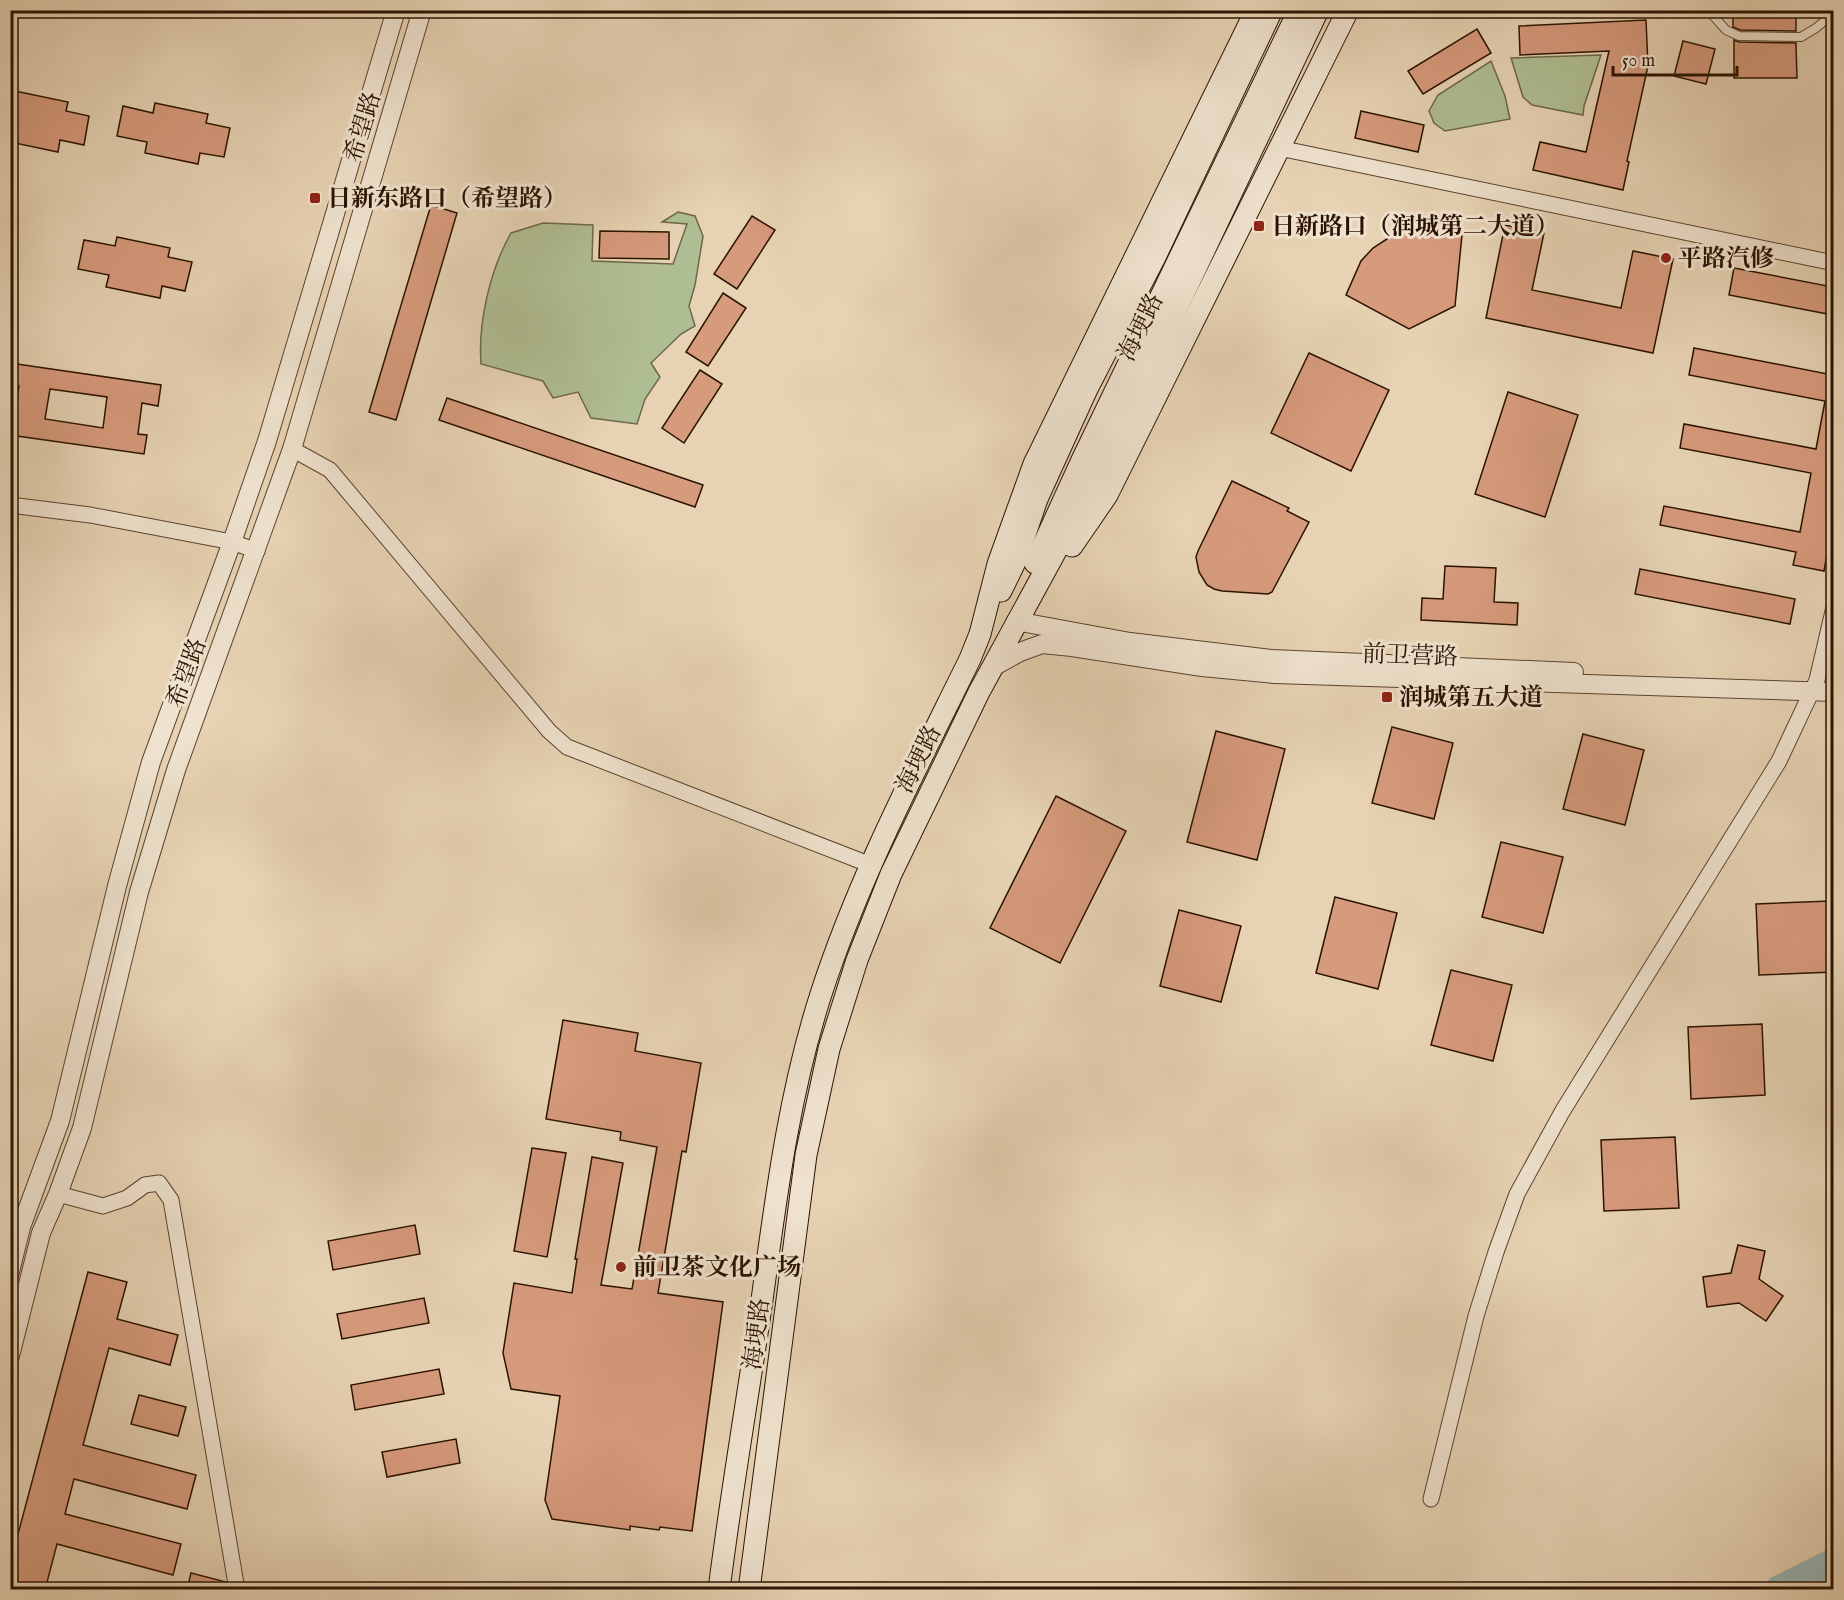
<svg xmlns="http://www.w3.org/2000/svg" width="1844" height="1600" viewBox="0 0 1844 1600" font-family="'IM FELL English','Noto Serif SC',serif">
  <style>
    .green { fill: #afbe92; stroke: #6d684a; stroke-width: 1.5 }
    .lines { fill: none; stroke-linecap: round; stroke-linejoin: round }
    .river { stroke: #98b6b5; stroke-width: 30 }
    .building { fill: #d69a7c; stroke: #2b1301; stroke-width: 1.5; fill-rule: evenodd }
    .service-casing { stroke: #5a432e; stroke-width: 10 }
    .minor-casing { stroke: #5a432e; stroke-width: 17 }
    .tertiary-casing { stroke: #5a432e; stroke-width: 20 }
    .secondary-casing { stroke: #2b1301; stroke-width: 23 }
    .service { stroke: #efe2ce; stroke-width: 8 }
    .minor { stroke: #efe2ce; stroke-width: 15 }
    .tertiary { stroke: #efe2ce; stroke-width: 18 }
    .secondary { stroke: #efe2ce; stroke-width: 21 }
    .poi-dot { fill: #8f2418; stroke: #efe2ce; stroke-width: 2 }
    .labels { text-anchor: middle; stroke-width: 6; stroke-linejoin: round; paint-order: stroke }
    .street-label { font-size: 24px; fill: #2b1301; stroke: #efe2ce }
    .poi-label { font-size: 24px; font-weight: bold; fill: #2b1301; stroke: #efe2ce; text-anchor: start }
  </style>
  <rect width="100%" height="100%" fill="#e7d3b4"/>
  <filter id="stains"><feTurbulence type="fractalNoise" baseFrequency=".00333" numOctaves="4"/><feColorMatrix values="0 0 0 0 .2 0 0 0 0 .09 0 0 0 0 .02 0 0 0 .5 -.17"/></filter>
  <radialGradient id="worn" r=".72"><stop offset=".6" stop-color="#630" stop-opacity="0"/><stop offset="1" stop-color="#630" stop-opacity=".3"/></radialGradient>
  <g class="green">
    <path d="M1601 55 1584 106 1583 115 1532 105 1523 97 1511 58Z"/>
    <path d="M1491 61 1505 96 1510 119 1445 131 1434 123 1429 111 1438 95Z"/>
    <path d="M678 212 695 216 703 236 695 285 689 306 695 326 681 334 651 363 660 377 645 399 637 424 591 418 578 392 553 398 543 381 481 364C478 322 490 270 511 233L543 223 593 225 592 261 673 264 687 224 662 222Z"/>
  </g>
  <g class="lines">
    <path class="river" d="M1780 1590 1834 1563"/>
  </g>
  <g class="building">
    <path d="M1733 10H1796V31L1740 30 1733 27Z"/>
    <path d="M1646 20 1648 66 1627 161 1629 162 1623 190 1533 170 1540 142 1586 152 1609 51 1520 55 1519 26Z"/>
    <path d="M1477 29 1491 53 1423 94 1408 71Z"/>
    <path d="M1734 40 1739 42 1796 43 1797 78H1734Z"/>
    <path d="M1683 41 1715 49 1706 84 1674 76Z"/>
    <path d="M15 91 68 102 66 111 89 116 84 145 60 140 58 152 10 142V100H13Z"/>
    <path d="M155 103 208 114 206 123 230 128 224 157 200 153 198 164 145 153 147 142 117 136 123 106 153 113Z"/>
    <path d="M1361 111 1424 125 1418 152 1355 138Z"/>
    <path d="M431 205 457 213 396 420 369 412Z"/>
    <path d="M752 216 775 230 737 289 714 274Z"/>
    <path d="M1505 225 1544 233 1532 290 1621 308 1633 251 1673 259 1653 353 1486 318Z"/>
    <path d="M1409 228 1462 235 1455 306 1409 329 1346 295 1361 261 1373 248 1396 233Z"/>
    <path d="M600 231 669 232V259L599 258Z"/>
    <path d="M117 237 170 248 168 257 192 262 185 291 162 286 160 298 106 287 109 275 78 269 84 240 115 246Z"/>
    <path d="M1734 268 1833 287V315L1729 295Z"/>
    <path d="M723 293 746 308 708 366 686 352Z"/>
    <path d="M1694 348 1833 375V520L1824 571 1793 565 1796 552 1660 525 1664 506 1800 532 1811 473 1680 448 1684 424 1816 449 1825 401 1689 375Z"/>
    <path d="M1309 353 1389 390 1351 471 1271 433Z"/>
    <path d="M10 363 161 385 158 406 142 403 138 434 147 435 144 454 10 435V416H14L19 386 10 384ZM50 389 107 397 103 428 45 419Z"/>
    <path d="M700 370 722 384 684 443 662 428Z"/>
    <path d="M1508 392 1578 415 1545 517 1475 494Z"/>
    <path d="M447 398 703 485 695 507 439 420Z"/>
    <path d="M1232 481 1289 508 1287 511 1309 522 1272 592 1268 594 1222 591 1214 589 1207 585 1199 572 1196 557 1198 551Z"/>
    <path d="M1445 566 1496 568 1494 602 1518 603 1517 625 1421 620 1422 598 1443 599Z"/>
    <path d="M1640 569 1795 599 1790 624 1635 594Z"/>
    <path d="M1392 727 1453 743 1434 819 1372 803Z"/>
    <path d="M1216 731 1285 749 1257 860 1187 842Z"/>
    <path d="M1583 734 1644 750 1625 825 1563 809Z"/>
    <path d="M1056 796 1126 831 1060 963 990 928Z"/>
    <path d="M1501 842 1563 857 1543 933 1482 917Z"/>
    <path d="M1335 897 1397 913 1378 989 1316 973Z"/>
    <path d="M1830 901 1833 972 1759 975 1756 904Z"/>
    <path d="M1179 910 1241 926 1221 1002 1160 986Z"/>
    <path d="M1451 970 1512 985 1493 1061 1431 1045Z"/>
    <path d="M563 1020 638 1033 635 1051 701 1063 686 1152 682 1151 658 1293 723 1302 692 1531 660 1527 659 1530 630 1526V1530L552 1519 545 1500 560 1396 511 1389 503 1353 514 1283 572 1293 577 1259H575L592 1157 623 1163 601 1285 632 1289 657 1147 620 1140 621 1132 546 1119Z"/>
    <path d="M1762 1024 1765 1095 1691 1099 1688 1027Z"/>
    <path d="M1675 1137 1679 1208 1604 1211 1601 1140Z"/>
    <path d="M532 1148 566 1153 547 1257 514 1251Z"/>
    <path d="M415 1225 420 1254 333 1270 328 1241Z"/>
    <path d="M1738 1245 1765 1251 1759 1279 1783 1296 1766 1321 1739 1303 1707 1307 1703 1277 1731 1273Z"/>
    <path d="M88 1272 127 1282 117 1319 178 1335 170 1365 109 1348 83 1445 196 1475 187 1509 74 1479 65 1514 181 1544 173 1575 57 1544 45 1590H10V1564Z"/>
    <path d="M424 1298 429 1323 342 1339 337 1314Z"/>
    <path d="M439 1369 444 1394 355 1410 351 1385Z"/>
    <path d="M139 1395 186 1407 178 1436 131 1424Z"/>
    <path d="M456 1439 460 1463 387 1477 382 1452Z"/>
    <path d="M191 1573 226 1582 227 1590H187Z"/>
  </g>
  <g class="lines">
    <defs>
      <path id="service" d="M1708 10 1726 30 1739 36 1801 37 1816 28 1834 13"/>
      <g id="minor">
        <path d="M1279 148 1834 263"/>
        <path d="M292 449 330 470 549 731 567 747 871 865"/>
        <path d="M10 505 90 515 232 542 257 551"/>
        <path d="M58 1194 103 1206 127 1198 145 1185 159 1183 171 1200 237 1590"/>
        <path d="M1431 1499 1476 1316 1496 1252 1517 1194 1562 1112 1779 761 1817 680 1834 607"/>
      </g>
      <g id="tertiary">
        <path d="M1016 621 1130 642 1272 659 1574 672"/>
        <path d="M993 667 1020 652 1042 644 1072 647 1202 667 1274 674 1834 692"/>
        <path d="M10 1272 21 1227 60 1121 117 886 151 762 232 542 267 441 396 10"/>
        <path d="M10 1356 41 1233 58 1194 82 1128 139 892 176 770 292 449 422 10"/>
      </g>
      <g id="secondary">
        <path d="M1072 546 1107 495 1348 10"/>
        <path d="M1035 563 1082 460 1299 10"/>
        <path d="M1001 591 1017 558 1037 499 1087 389 1155 257 1272 10"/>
        <path d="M719 1590C731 1493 748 1396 762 1300 776 1197 789 1093 821 994 859 877 916 769 970 659L980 634 998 564 1034 464 1256 10"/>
        <path d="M749 1590 806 1155 829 1049 857 960 891 874 979 692 1064 536 1130 407 1318 10"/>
      </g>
    </defs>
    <use href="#service" class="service-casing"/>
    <use href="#minor" class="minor-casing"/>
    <use href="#tertiary" class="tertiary-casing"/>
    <use href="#secondary" class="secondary-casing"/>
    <use href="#service" class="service"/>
    <use href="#minor" class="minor"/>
    <use href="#tertiary" class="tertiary"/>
    <use href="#secondary" class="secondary"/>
  </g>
  <g class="poi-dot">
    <rect x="309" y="192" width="12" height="12" rx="3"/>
    <rect x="1253" y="220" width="12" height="12" rx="3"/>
    <circle cx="1666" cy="258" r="6"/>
    <rect x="1381" y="691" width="12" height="12" rx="3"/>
    <circle cx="621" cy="1267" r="6"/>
  </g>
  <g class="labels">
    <g class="street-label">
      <text transform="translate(362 127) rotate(-73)" y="8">希望路</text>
      <text transform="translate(1140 327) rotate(-64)" y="8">海埂路</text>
      <text transform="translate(1410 655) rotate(2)" y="8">前卫营路</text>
      <text transform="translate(186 673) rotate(-70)" y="8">希望路</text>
      <text transform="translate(918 759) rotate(-64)" y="8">海埂路</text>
      <text transform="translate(756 1334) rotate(-83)" y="8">海埂路</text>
    </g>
    <g class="poi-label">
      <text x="327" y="206">日新东路口（希望路）</text>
      <text x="1271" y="234">日新路口（润城第二大道）</text>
      <text x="1678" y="266">平路汽修</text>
      <text x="1399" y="705">润城第五大道</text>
      <text x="633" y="1275">前卫茶文化广场</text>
    </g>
  </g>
  <rect width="1844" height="1600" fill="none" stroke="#e7d3b4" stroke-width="36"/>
  <rect x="12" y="12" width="1820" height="1576" fill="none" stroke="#2b1301" stroke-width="3"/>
  <rect x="18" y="18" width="1808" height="1564" fill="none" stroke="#2b1301" stroke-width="1.5"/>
  <path d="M1613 66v9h124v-9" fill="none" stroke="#2b1301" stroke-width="3"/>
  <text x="1622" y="66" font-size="18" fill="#2b1301" stroke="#efe2ce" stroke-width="4.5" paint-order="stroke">50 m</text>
  <rect width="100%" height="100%" filter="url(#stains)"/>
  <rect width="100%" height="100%" fill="url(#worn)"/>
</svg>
